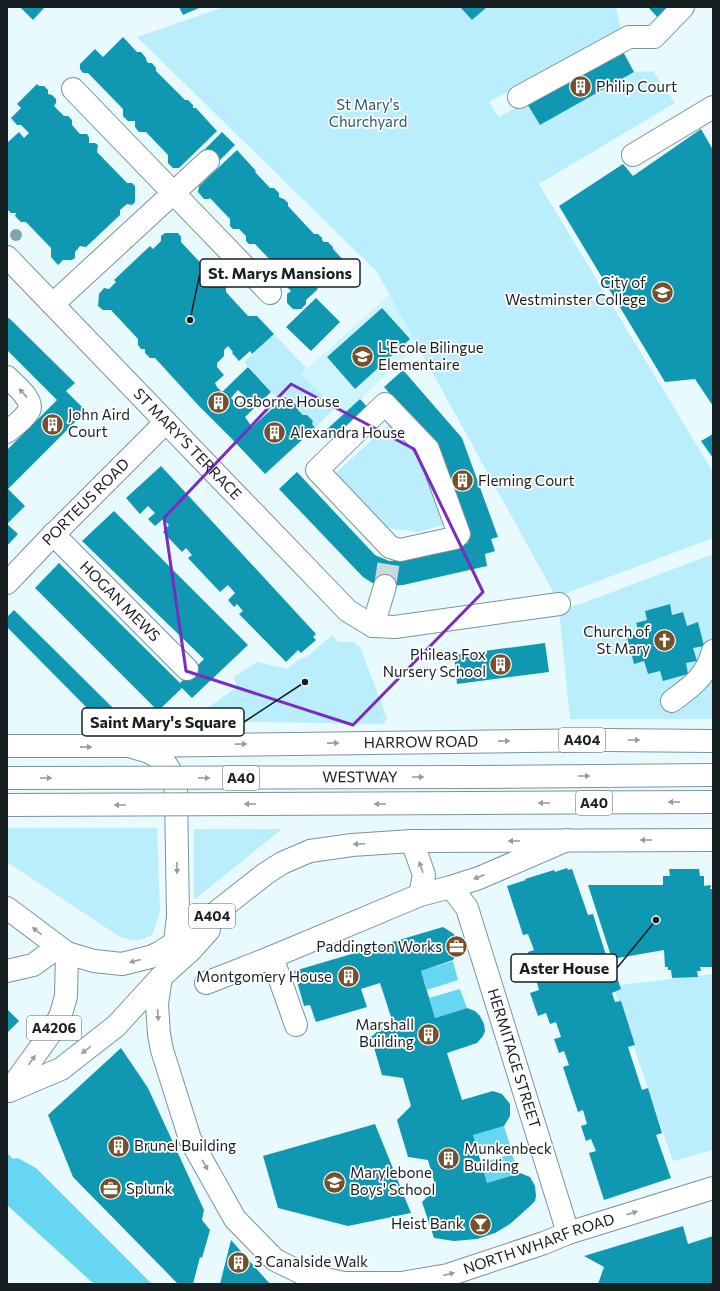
<svg xmlns="http://www.w3.org/2000/svg" width="720" height="1291" viewBox="0 0 720 1291" font-family="Commissioner,sans-serif">
  <style>
    .built { fill: #cef4fe }
    .green { fill: #bbeefd; fill-rule: evenodd }
    .water { fill: #66d6f1 }
    .building { fill: #1097b1; fill-rule: evenodd }
    .lines { fill: none; stroke-linecap: round; stroke-linejoin: round }
    .minor-tunnel { stroke: #c9d9de; stroke-width: 22; stroke-dasharray: 22 11; stroke-linecap: butt }
    .minor-casing { stroke: #79939a; stroke-width: 24 }
    .major-casing { stroke: #79939a; stroke-width: 24 }
    .highway-casing { stroke: #79939a; stroke-width: 24 }
    .minor { stroke: #fff; stroke-width: 22 }
    .major { stroke: #fff; stroke-width: 22 }
    .highway { stroke: #fff; stroke-width: 22 }
    .highway-bridge-casing { stroke: #79939a; stroke-width: 24; stroke-linecap: butt }
    .highway-bridge { stroke: #fff; stroke-width: 22 }
    .tree { fill: #80a3ab }
    .oneway { fill: #969b9c }
    .marked { fill: none; stroke: #7b2cbf; stroke-width: 3; stroke-linejoin: round }
    .labels { text-anchor: middle; stroke-width: 3.5; stroke-linejoin: round; paint-order: stroke }
    .shield { fill: #fff; stroke: #5c6365; stroke-width: 1 }
    .shield-label { font-size: 14px; font-weight: bold; fill: #162023 }
    .poi-label { font-size: 15px; fill: #162023; stroke: #fff; text-anchor: start }
    .park-label { font-size: 15px; fill: #2b5b67; stroke: #fff }
    .street-label { font-size: 15px; fill: #162023; stroke: #fff }
    .leader { fill: none; stroke: #162023; stroke-width: 1.5 }
    .callout-dot { fill: #162023; stroke: #fff; stroke-width: 1.5 }
    .callout { fill: #fff; stroke: #162023; stroke-width: 1.5 }
    .callout-label { font-size: 16px; text-anchor: middle; font-weight: bold; fill: #162023 }
  </style>
  <rect width="100%" height="100%" fill="#e9faff"/>
  <path class="built" d="M390 294 418 345 342 416 301 374Z"/>
  <g class="green">
    <path d="M224 7H460L472 20 487 7H616L621 30 489 102 499 117 526 102 540 125 634 72 653 71 675 103 539 184 713 472V538L556 597 377 272 137 37Z"/>
    <path d="M274 334 306 368 301 374 335 408 315 428 312 424 313 421 307 415H303L298 410V406L292 399H288L281 393 276 397 244 362Z"/>
    <path d="M389 424 422 455 447 524 418 532 380 527 334 475Z"/>
    <path d="M713 554V719H570L559 610 583 603ZM669 604 672 615 683 612 687 626 698 623 693 648 697 661 686 663 648 674 644 661 634 663 627 637 639 633 636 623 647 620 645 611Z"/>
    <path d="M332 635 338 642H354L360 647 387 718 384 724 189 721 237 687 234 677 257 662 287 669 299 659 306 658Z"/>
    <path d="M7 828H157L160 911 153 934C139 942 132 942 117 935L7 862Z"/>
    <path d="M194 829H282L194 900Z"/>
    <path d="M713 974V1150L673 1161 613 986Z"/>
  </g>
  <g class="water">
    <path d="M453 961 458 980 427 990 421 971Z"/>
    <path d="M460 989 467 1008 435 1018 429 998Z"/>
    <path d="M504 1126 510 1145 479 1155 473 1135Z"/>
    <path d="M7 1153 13 1159 18 1158 36 1168 152 1284H94L7 1205Z"/>
    <path d="M512 1154 519 1173 487 1183 481 1163Z"/>
  </g>
  <g class="building">
    <path d="M20 7H45L33 20Z"/>
    <path d="M179 7H201L183 15Z"/>
    <path d="M460 7H487L472 20Z"/>
    <path d="M648 7H672L660 20Z"/>
    <path d="M123 37 137 52H141L146 58V60L148 63H152L156 68V71L185 100H188L193 105V108H196L217 131 179 168H173L168 163V155L146 132H139L135 127V121H128L123 116V109L88 73H83L80 69V64L95 49 103 57Z"/>
    <path d="M621 48 634 72 540 125 526 102Z"/>
    <path d="M37 84 39 86H44L48 90V94L52 95 56 99V103L54 106 64 116H68L72 120V125L80 134H87L89 137V143H95L98 145 97 152 127 183H132L135 186V202L132 205 127 204 120 210V215L86 247 80 246 75 252V258L72 260H63L58 265 51 257V248L26 222H21L15 216 16 213H11L8 210 7 204V143L19 132 24 138 29 133 21 125H17L11 118 21 108 17 104Z"/>
    <path d="M701 129 713 150V406L695 379 665 382 559 206 623 164 633 176Z"/>
    <path d="M222 132 235 145 217 163 204 150Z"/>
    <path d="M237 150 256 171 255 172 270 188H274L279 193V197L281 198 284 199 288 203V206L314 234H318L322 238V240L324 242H328L333 247V249L347 264 329 281 321 273 312 283 318 289 306 300V304L301 309H293L287 303V294L291 291 288 288 289 281 283 275H277L274 271V264L255 244H249L246 241V236L239 229H233L230 226V219L210 198 209 199H204L198 192 199 186Z"/>
    <path d="M165 233H178L181 237V242L209 272 213 273 217 277V281H223L226 284V292L248 316H257L274 334 252 354 250 351 239 361 232 353 233 352 228 346 224 350V356L217 363V367L224 375 215 383 217 387 222 392 248 367 271 392 245 417 252 427 285 397 288 399H291L298 407V410L303 415H307L313 421 312 424 315 428 265 474 232 439 198 405 155 358H150L145 353V349H141L138 345V339L111 310H103L98 306 99 294 104 288 109 289 116 282 114 280 150 246 153 249 161 241V236ZM238 390 246 398 238 405 231 398Z"/>
    <path d="M316 298 340 322 311 351 286 327Z"/>
    <path d="M382 308 410 339 355 389 327 357Z"/>
    <path d="M9 318 75 383 66 391 86 411 8 489 25 506 7 524 18 534 7 546V450L57 400 7 350V319Z"/>
    <path d="M403 370 462 438 498 537 491 539 495 551 485 554 487 566 403 585 385 586 374 584 363 577 279 489 297 472 375 555 389 561 403 560 468 543 437 447 384 387Z"/>
    <path d="M360 399 369 409 333 442 324 432Z"/>
    <path d="M713 434V458L701 441Z"/>
    <path d="M161 466 316 634 313 637 316 640 301 653 298 650 286 662 239 614 243 611 237 604 234 607 228 600 235 593 228 585 220 592 188 558 192 555 186 548 182 552 163 532 169 525 163 519 155 526 148 519 155 513 148 506 140 514 126 498Z"/>
    <path d="M114 511 248 645 192 698 182 688 158 711 35 588 59 563 180 683 204 659 82 541Z"/>
    <path d="M670 604 672 615 683 612 687 626 698 622 704 646 693 648 697 661 686 663 688 674 663 681 660 671 648 674 644 661 634 664 627 637 639 633 636 623 647 620 645 611Z"/>
    <path d="M14 610 115 710 122 711V720L95 721V716L7 627V617Z"/>
    <path d="M545 643 549 672 457 684 454 655Z"/>
    <path d="M567 868 568 870 572 869 588 915 593 914 607 958 601 960 605 971 614 968 621 989 612 993 615 1002 621 1001 635 1045 628 1047 642 1090 648 1088 662 1133 656 1135 671 1178 604 1200 589 1153 596 1151 591 1139 586 1141 581 1126 587 1124 583 1110 578 1112 563 1067 569 1065 564 1051 559 1053 554 1039 561 1037 556 1022 550 1024 546 1013 538 1016 530 993 539 990 536 979 541 977 537 963 532 964 528 952 534 950 528 934 523 935 507 886 526 880 525 879 554 870 555 872Z"/>
    <path d="M669 869H699L700 876H704V886L711 885 710 889H713V967H700L701 971H697L698 977 672 978 671 970H668V967H665L664 950 612 959 588 885H663V876H670Z"/>
    <path d="M443 927 454 934 459 949 453 960 421 971 435 1018 467 1008 475 1011 480 1016 484 1024 485 1031 483 1036 477 1043 447 1053 462 1100 493 1091 502 1094 510 1104V1116L504 1126 473 1135 487 1183 520 1173 530 1177 535 1186 536 1196 535 1201 529 1207 510 1224 495 1233 477 1239 454 1241 434 1238 422 1202 436 1188 428 1160 408 1157 397 1120 411 1106 403 1078 382 1075 371 1037 386 1024 392 1020 380 983 361 989 367 1007 316 1022 310 1005 304 1006 294 971Z"/>
    <path d="M7 1009 19 1021 7 1033Z"/>
    <path d="M121 1048 148 1088 204 1210 202 1220 210 1230 202 1258 200 1257 193 1284H178L73 1177 48 1115Z"/>
    <path d="M375 1124 411 1213 348 1226 278 1208 263 1156Z"/>
    <path d="M683 1226 688 1244 713 1236V1284H598L604 1267 584 1256Z"/>
    <path d="M231 1240 270 1284H220Z"/>
  </g>
  <g class="lines">
    <path class="minor-tunnel" d="M385 586 389 561"/>
    <defs>
      <g id="minor">
        <path d="M73 89 270 293"/>
        <path d="M519 97 629 37H654L683 7"/>
        <path d="M633 155 713 107"/>
        <path id="s1" d="M7 257 348 611 373 626"/>
        <path d="M53 304 208 161"/>
        <path d="M7 377C14 384 36 401 28 412 23 420 14 426 7 432"/>
        <path d="M385 404 428 449 459 534 455 538 400 550 390 547 317 470Z"/>
        <path id="s2" d="M53 534 187 669"/>
        <path id="s3" d="M7 583 46 542 166 422"/>
        <path d="M373 626 395 627 559 604"/>
        <path d="M373 626 385 586"/>
        <path d="M672 701C692 686 706 677 713 651"/>
        <path d="M412 841 424 875 420 895"/>
        <path id="s4" d="M451 887 467 908 568 1233"/>
        <path d="M272 957 296 1025"/>
        <path d="M7 971 33 965 58 947"/>
        <path id="s5" d="M161 977 157 1004 159 1034 162 1050 190 1139 235 1219 275 1260 306 1275 344 1283H401L448 1275 544 1243 568 1233 713 1188"/>
        <path d="M206 983 272 957 420 895 451 887 479 878 567 840"/>
      </g>
      <g id="major">
        <path d="M7 746H129L149 752 163 760 173 775 176 792 178 917 175 942"/>
        <path id="s6" d="M129 746 606 740 713 741"/>
        <path d="M7 908 67 953 94 961 122 964 150 957 159 953 190 933 265 874 282 863 310 851 352 845 412 841 713 840"/>
        <path d="M9 1091 61 1069 116 1026 161 977 191 950 209 930"/>
        <path d="M9 1091 40 1048 55 1027 61 1014 66 996 67 953"/>
      </g>
      <g id="highway">
        <path d="M475 777 713 775"/>
        <path d="M475 803 713 802"/>
      </g>
    </defs>
    <use href="#minor" class="minor-casing"/>
    <use href="#major" class="major-casing"/>
    <use href="#highway" class="highway-casing"/>
    <use href="#minor" class="minor"/>
    <use href="#major" class="major"/>
    <use href="#highway" class="highway"/>
    <defs>
      <g id="highway-bridge">
        <path id="s7" d="M7 778 475 777"/>
        <path d="M7 805 475 803"/>
      </g>
    </defs>
    <use href="#highway-bridge" class="highway-bridge-casing"/>
    <use href="#highway-bridge" class="highway-bridge"/>
  </g>
  <circle class="tree" cx="16" cy="235" r="6"/>
  <defs><path id="oneway-solid" d="M-6-.8H1V-3.2L6.5 0L1 3.2V.8H-6Z"/></defs>
  <g class="oneway">
    <use href="#oneway-solid" transform="translate(23 393) rotate(-133)"/>
    <use href="#oneway-solid" transform="translate(634 740)"/>
    <use href="#oneway-solid" transform="translate(504 741) rotate(-1)"/>
    <use href="#oneway-solid" transform="translate(333 743) rotate(-1)"/>
    <use href="#oneway-solid" transform="translate(241 744) rotate(-1)"/>
    <use href="#oneway-solid" transform="translate(86 747) rotate(-1)"/>
    <use href="#oneway-solid" transform="translate(584 776)"/>
    <use href="#oneway-solid" transform="translate(418 777)"/>
    <use href="#oneway-solid" transform="translate(46 778)"/>
    <use href="#oneway-solid" transform="translate(204 778)"/>
    <use href="#oneway-solid" transform="translate(674 802) rotate(180)"/>
    <use href="#oneway-solid" transform="translate(544 803) rotate(180)"/>
    <use href="#oneway-solid" transform="translate(250 804) rotate(180)"/>
    <use href="#oneway-solid" transform="translate(380 804) rotate(180)"/>
    <use href="#oneway-solid" transform="translate(120 805) rotate(180)"/>
    <use href="#oneway-solid" transform="translate(646 840) rotate(180)"/>
    <use href="#oneway-solid" transform="translate(514 841) rotate(180)"/>
    <use href="#oneway-solid" transform="translate(359 844) rotate(177)"/>
    <use href="#oneway-solid" transform="translate(421 867) rotate(-109)"/>
    <use href="#oneway-solid" transform="translate(177 868) rotate(89)"/>
    <use href="#oneway-solid" transform="translate(479 877) rotate(159)"/>
    <use href="#oneway-solid" transform="translate(37 931) rotate(-142)"/>
    <use href="#oneway-solid" transform="translate(135 961) rotate(166)"/>
    <use href="#oneway-solid" transform="translate(158 1015) rotate(86)"/>
    <use href="#oneway-solid" transform="translate(86 1050) rotate(142)"/>
    <use href="#oneway-solid" transform="translate(32 1060) rotate(-54)"/>
    <use href="#oneway-solid" transform="translate(205 1165) rotate(61)"/>
    <use href="#oneway-solid" transform="translate(632 1213) rotate(-18)"/>
    <use href="#oneway-solid" transform="translate(449 1274) rotate(-14)"/>
  </g>
  <path class="marked" d="M291 384 414 449 483 592 353 725 186 671 164 518Z"/>
  <defs>
    <symbol id="building-disc" viewBox="-11 -11 22 22"><circle r="9.5" fill="#75512b" stroke="#fff"/><path d="M-4-6H4V6H1V3H-1V6H-4ZM-2.5-4.3h1.7v1.8h-1.7ZM.8-4.3h1.7v1.8H.8ZM-2.5-1h1.7V.8h-1.7ZM.8-1h1.7V.8H.8Z" fill="#fff"/></symbol>
    <symbol id="school-disc" viewBox="-11 -11 22 22"><circle r="9.5" fill="#75512b" stroke="#fff"/><path d="M0-5L7-2L0 1L-7-2ZM-4 1L0 2.5L4 1V4Q0 6-4 4Z" fill="#fff"/></symbol>
    <symbol id="church-disc" viewBox="-11 -11 22 22"><circle r="9.5" fill="#75512b" stroke="#fff"/><path d="M-1.2-6h2.4v3.5h3.3v2.4h-3.3V6h-2.4V-.1h-3.3v-2.4h3.3Z" fill="#fff"/></symbol>
    <symbol id="office-disc" viewBox="-11 -11 22 22"><circle r="9.5" fill="#75512b" stroke="#fff"/><path d="M-6-3h4V-5.5h4V-3h4V5H-6ZM-1-4.5V-3h2v-1.5ZM-6 0V1H6V0Z" fill="#fff"/></symbol>
    <symbol id="bar-disc" viewBox="-11 -11 22 22"><circle r="9.5" fill="#75512b" stroke="#fff"/><path d="M-6-5H6L.8 .8V4.5H3.5V6h-7V4.5H-.8V.8Z" fill="#fff"/></symbol>
  </defs>
  <g fill-rule="evenodd">
    <use href="#building-disc" x="568" y="74" width="25" height="25"/>
    <use href="#school-disc" x="650" y="280" width="25" height="25"/>
    <use href="#school-disc" x="350" y="344" width="25" height="25"/>
    <use href="#building-disc" x="206" y="390" width="25" height="25"/>
    <use href="#building-disc" x="40" y="412" width="25" height="25"/>
    <use href="#building-disc" x="262" y="420" width="25" height="25"/>
    <use href="#building-disc" x="450" y="468" width="25" height="25"/>
    <use href="#church-disc" x="652" y="628" width="25" height="25"/>
    <use href="#building-disc" x="488" y="652" width="25" height="25"/>
    <use href="#office-disc" x="444" y="934" width="25" height="25"/>
    <use href="#building-disc" x="336" y="964" width="25" height="25"/>
    <use href="#building-disc" x="416" y="1022" width="25" height="25"/>
    <use href="#building-disc" x="106" y="1134" width="25" height="25"/>
    <use href="#building-disc" x="436" y="1146" width="25" height="25"/>
    <use href="#school-disc" x="322" y="1170" width="25" height="25"/>
    <use href="#office-disc" x="98" y="1176" width="25" height="25"/>
    <use href="#bar-disc" x="468" y="1212" width="25" height="25"/>
    <use href="#building-disc" x="226" y="1250" width="25" height="25"/>
  </g>
  <g class="labels">
    <g class="shield">
      <rect x="559" y="728" width="46" height="24" rx="3"/>
      <rect x="223" y="766" width="36" height="24" rx="3"/>
      <rect x="576" y="791" width="36" height="24" rx="3"/>
      <rect x="189" y="904" width="46" height="24" rx="3"/>
      <rect x="27" y="1016" width="54" height="24" rx="3"/>
    </g>
    <g class="shield-label">
      <text x="582" y="745">A404</text>
      <text x="241" y="783">A40</text>
      <text x="594" y="808">A40</text>
      <text x="212" y="921">A404</text>
      <text x="54" y="1033">A4206</text>
    </g>
    <g class="poi-label">
      <text x="596" y="92">Philip Court</text>
      <text x="646" y="288" text-anchor="end">City of<tspan x="646" dy="17">Westminster College</tspan></text>
      <text x="378" y="353">L'Ecole Bilingue<tspan x="378" dy="17">Elementaire</tspan></text>
      <text x="234" y="407">Osborne House</text>
      <text x="68" y="420">John Aird<tspan x="68" dy="17">Court</tspan></text>
      <text x="290" y="438">Alexandra House</text>
      <text x="478" y="486">Fleming Court</text>
      <text x="650" y="637" text-anchor="end">Church of<tspan x="650" dy="17">St Mary</tspan></text>
      <text x="486" y="660" text-anchor="end">Phileas Fox<tspan x="486" dy="17">Nursery School</tspan></text>
      <text x="442" y="952" text-anchor="end">Paddington Works</text>
      <text x="332" y="982" text-anchor="end">Montgomery House</text>
      <text x="414" y="1030" text-anchor="end">Marshall<tspan x="414" dy="17">Building</tspan></text>
      <text x="134" y="1151">Brunel Building</text>
      <text x="464" y="1154">Munkenbeck<tspan x="464" dy="17">Building</tspan></text>
      <text x="350" y="1178">Marylebone<tspan x="350" dy="17">Boys' School</tspan></text>
      <text x="126" y="1194">Splunk</text>
      <text x="464" y="1229" text-anchor="end">Heist Bank</text>
      <text x="254" y="1267">3 Canalside Walk</text>
    </g>
    <g class="park-label">
      <text x="368" y="110">St Mary's<tspan x="368" dy="17">Churchyard</tspan></text>
    </g>
    <g class="street-label">
      <text dy="5" stroke="none"><textPath href="#s1" startOffset="260">ST MARY'S TERRACE</textPath></text>
      <text dy="5" stroke="none"><textPath href="#s3" startOffset="113">PORTEUS ROAD</textPath></text>
      <text dy="5" stroke="none"><textPath href="#s2" startOffset="95">HOGAN MEWS</textPath></text>
      <text dy="5" stroke="none"><textPath href="#s6" startOffset="292">HARROW ROAD</textPath></text>
      <text dy="5" stroke="none"><textPath href="#s7" startOffset="353">WESTWAY</textPath></text>
      <text dy="5" stroke="none"><textPath href="#s4" startOffset="184">HERMITAGE STREET</textPath></text>
      <text dy="5" stroke="none"><textPath href="#s5" startOffset="590">NORTH WHARF ROAD</textPath></text>
    </g>
  </g>
  <path class="leader" d="M190 320L200 273M305 682L244 722M656 920L617 968"/>
  <g class="callout-dot">
    <circle cx="190" cy="320" r="4"/>
    <circle cx="305" cy="682" r="4"/>
    <circle cx="656" cy="920" r="4"/>
  </g>
  <g class="callout">
    <rect x="200" y="259" width="160" height="28" rx="4"/>
    <rect x="82" y="708" width="162" height="28" rx="4"/>
    <rect x="511" y="954" width="106" height="28" rx="4"/>
  </g>
  <g class="callout-label">
    <text x="280" y="279">St. Marys Mansions</text>
    <text x="163" y="728">Saint Mary's Square</text>
    <text x="564" y="974">Aster House</text>
  </g>
  <rect width="720" height="1291" fill="none" stroke="#162023" stroke-width="16"/>
</svg>
